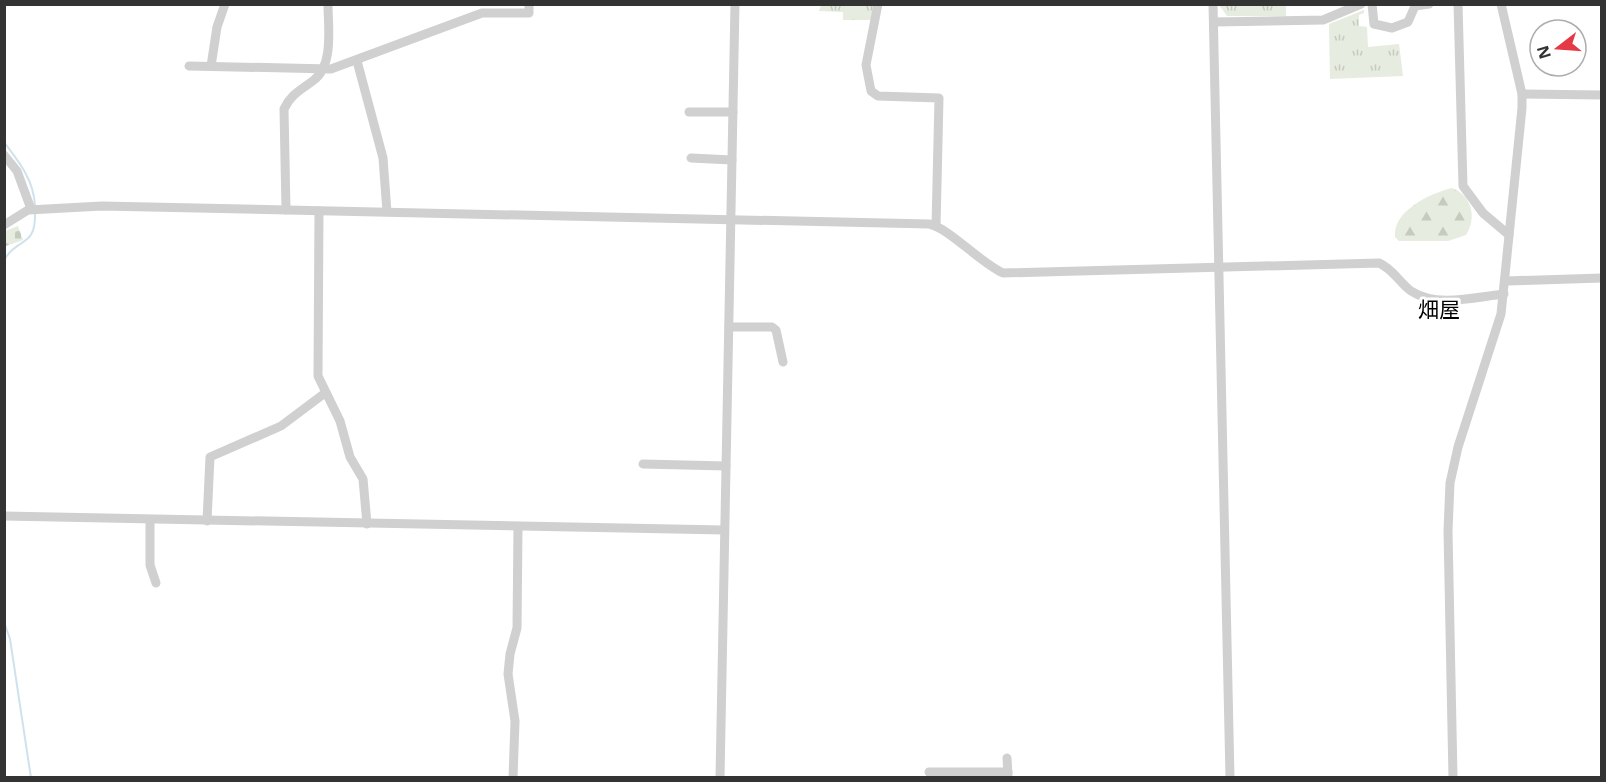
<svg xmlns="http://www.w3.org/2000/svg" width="1606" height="782" viewBox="0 0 1606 782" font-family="'Open Sans','Noto Sans JP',sans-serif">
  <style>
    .grass { fill: url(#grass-tufts) }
    .forest { fill: url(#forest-firs) }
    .cemetery { fill: url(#cemetery-stones) }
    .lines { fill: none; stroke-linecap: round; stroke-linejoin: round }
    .stream { stroke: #cfe2ee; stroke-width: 2 }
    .minor { stroke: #d0d0d0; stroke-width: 9 }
    .labels { text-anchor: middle; stroke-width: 6; stroke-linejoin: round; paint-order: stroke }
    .quarter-label { font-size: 21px; fill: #000; stroke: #fff }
  </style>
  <defs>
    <pattern id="grass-tufts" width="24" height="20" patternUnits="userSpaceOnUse" patternTransform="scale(1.5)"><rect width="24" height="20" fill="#e6ecdf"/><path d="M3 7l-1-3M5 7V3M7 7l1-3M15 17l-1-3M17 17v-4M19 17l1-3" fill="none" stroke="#c6cbc0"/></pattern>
    <pattern id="forest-firs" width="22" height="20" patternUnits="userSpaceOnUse" patternTransform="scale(1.5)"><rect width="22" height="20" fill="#e6ecdf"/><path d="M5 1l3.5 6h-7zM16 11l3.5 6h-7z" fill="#c6cbc0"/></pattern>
    <pattern id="cemetery-stones" width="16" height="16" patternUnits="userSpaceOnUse" patternTransform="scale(1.5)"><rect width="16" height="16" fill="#e6ecdf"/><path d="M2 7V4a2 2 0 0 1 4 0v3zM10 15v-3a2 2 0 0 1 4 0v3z" fill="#c6cbc0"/></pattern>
  </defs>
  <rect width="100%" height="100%" fill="#fff"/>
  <g class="grass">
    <path d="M821 5H874L872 20H843V12L819 11Z"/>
    <path d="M1219 5H1286V16H1227Z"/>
    <path d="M1364 10V13L1359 15V26L1367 27 1368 47 1399 44 1403 76 1330 79 1329 24Z"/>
  </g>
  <path class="forest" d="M1452 188C1472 196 1477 217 1466 235L1448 241H1399L1395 237C1392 211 1431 193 1452 188Z"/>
  <path class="cemetery" d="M18 226 23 240 6 246 5 231Z"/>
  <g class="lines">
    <g class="stream">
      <path d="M4 142C19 162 34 180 35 206"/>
      <path d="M4 260C18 236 36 249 35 212"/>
      <path d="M4 622 10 639 31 778"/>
    </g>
    <g class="minor">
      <path d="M878 4 866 65 871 91 878 96 939 98 936 226"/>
      <path d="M1213 4 1230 778"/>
      <path d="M1372 4 1374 24 1392 28 1408 22 1415 6 1429 4"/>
      <path d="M1458 4 1463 186 1483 213 1509 235"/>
      <path d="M1214 22 1323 20 1361 4"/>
      <path d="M357 61 383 158 387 212"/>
      <path d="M189 66 331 69 482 13H529V4"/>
      <path d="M211 66 217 27 225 4"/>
      <path d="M1522 94 1602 95"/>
      <path d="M689 112H733"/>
      <path d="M4 155 17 171 31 209"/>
      <path d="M691 158 732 160"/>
      <path d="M286 210 284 109C291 94 301 90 314 80 334 64 328 27 328 4"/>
      <path d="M319 211 318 376 340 421 350 457 363 479 367 524"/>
      <path d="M4 225 28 210 102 206 929 224C949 228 979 262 1003 273L1379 263C1393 269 1399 282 1411 291 1437 308 1475 297 1504 294"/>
      <path d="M1506 281 1602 278"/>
      <path d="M729 327H772L776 330 783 362"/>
      <path d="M643 464 726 466"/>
      <path d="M4 516 724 530"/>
      <path d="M150 520V565L156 583"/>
      <path d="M207 521 210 457 281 426 325 393"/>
      <path d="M1007 758 1008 775"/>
      <path d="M929 772H1008"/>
      <path d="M513 778 515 721 508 674 510 654 517 628 518 527"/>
      <path d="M720 778 735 4"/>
      <path d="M1453 778 1448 531 1450 483 1458 447 1501 314 1522 108V94L1501 4"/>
    </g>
  </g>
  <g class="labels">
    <g class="quarter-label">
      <text x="1439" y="317">畑屋</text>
    </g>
  </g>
  <rect width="1606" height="782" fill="none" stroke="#333333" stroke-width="12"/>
  <g transform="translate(1558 48) rotate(253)"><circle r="28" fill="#ffffff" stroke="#adadad" stroke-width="1.5"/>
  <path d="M0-4.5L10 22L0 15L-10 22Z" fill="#e63946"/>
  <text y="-9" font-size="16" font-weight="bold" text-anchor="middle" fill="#333333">N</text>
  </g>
</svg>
